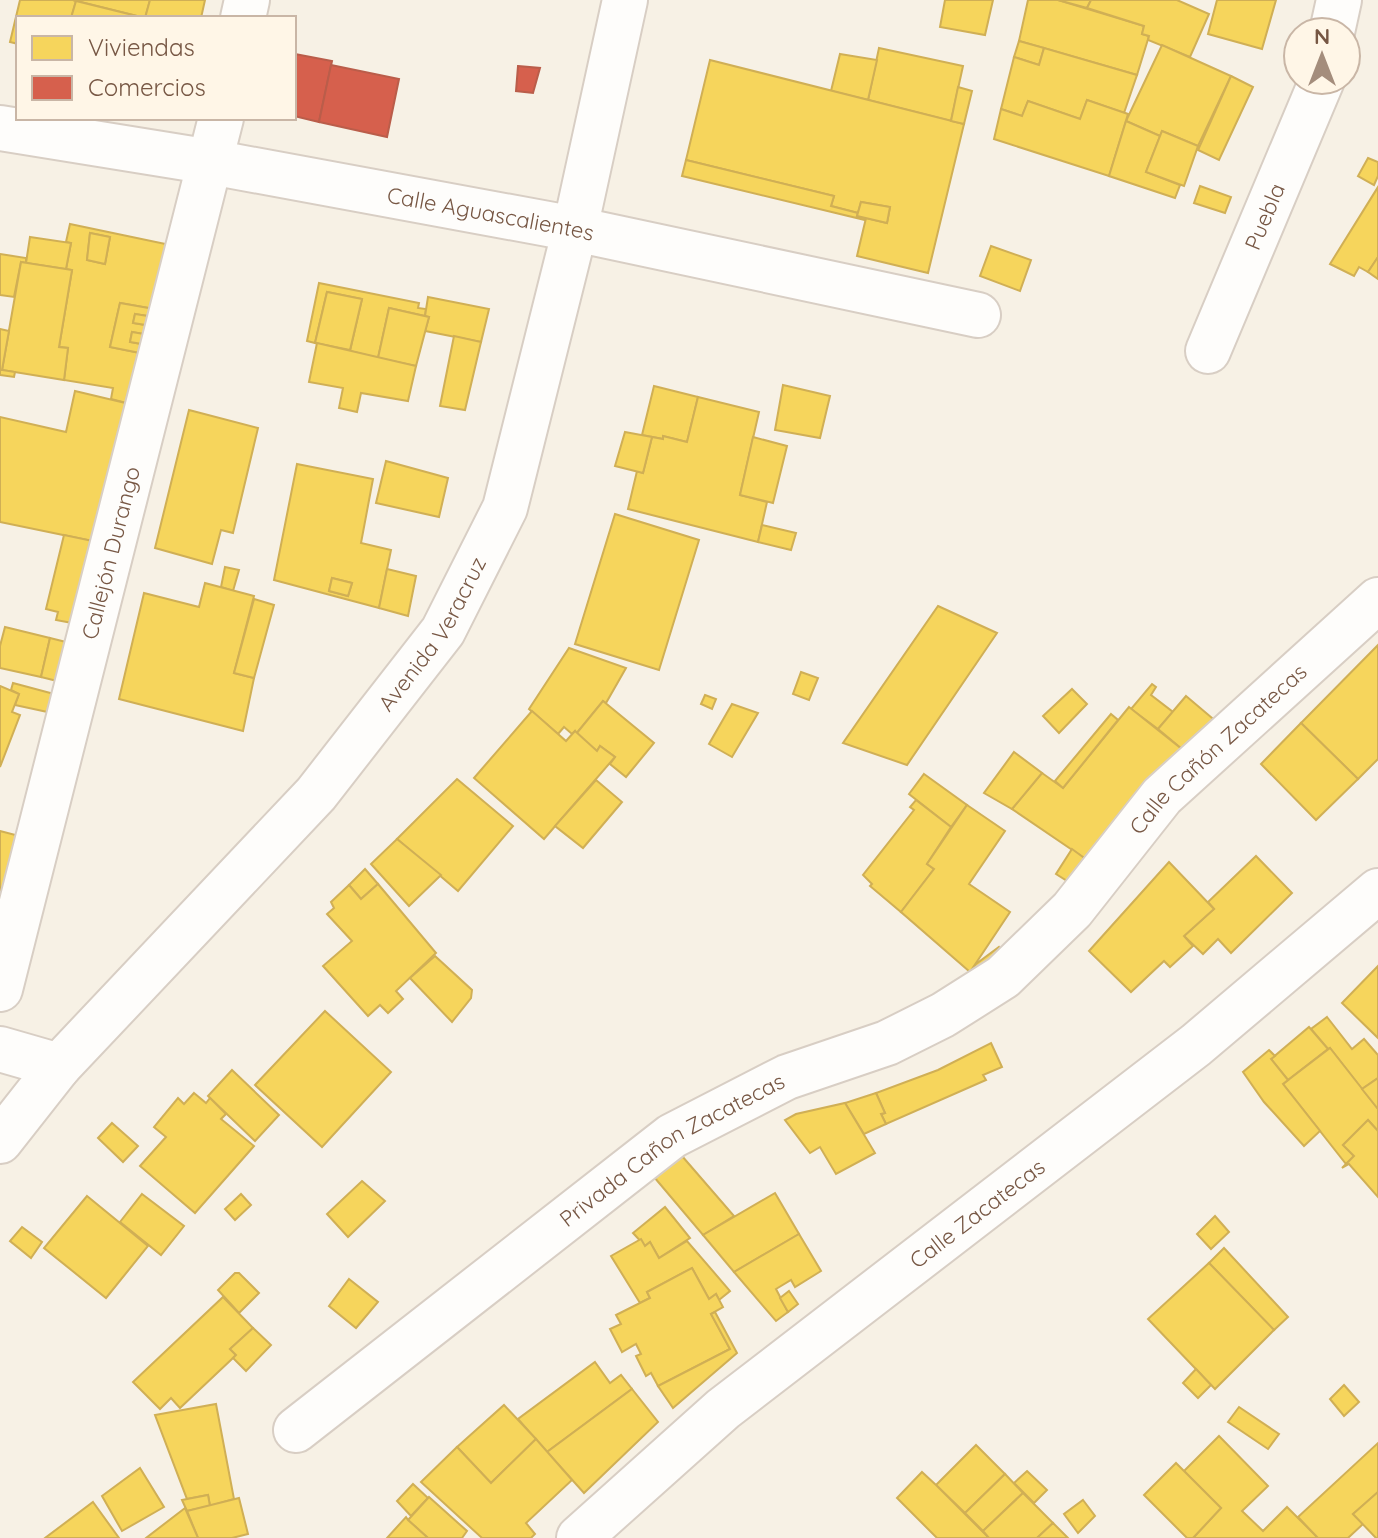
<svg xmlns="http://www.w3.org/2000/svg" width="1378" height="1538" viewBox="0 0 1378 1538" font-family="Quicksand,sans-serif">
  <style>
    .homes { fill: #f6d55c; stroke: #d0af55; stroke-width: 2; fill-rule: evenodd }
    .shops { fill: #d6604d; stroke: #ba5d4a; stroke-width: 2 }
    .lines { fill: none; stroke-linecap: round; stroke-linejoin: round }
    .minor-casing { stroke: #d8cec4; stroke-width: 48 }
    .tertiary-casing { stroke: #d8cec4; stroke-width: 48 }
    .minor { stroke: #fefdfb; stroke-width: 44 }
    .tertiary { stroke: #fefdfb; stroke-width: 44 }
    .labels { text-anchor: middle; stroke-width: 8; stroke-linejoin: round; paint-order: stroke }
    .street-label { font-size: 22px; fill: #775744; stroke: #fff6e7 }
  </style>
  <rect width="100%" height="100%" fill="#f7f1e5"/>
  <g class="homes">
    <path d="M20 0H73L76 1 71 18H18V44L10 42Z"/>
    <path d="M73 0H150L145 18Z"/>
    <path d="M150 0H205L201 18H145Z"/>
    <path d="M945 0H993L985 35 940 27Z"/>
    <path d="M1028 0H1058L1144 26 1142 34 1149 36 1137 75 1019 41Z"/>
    <path d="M1058 0H1091L1087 8Z"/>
    <path d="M1091 0H1177L1209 14 1190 57 1148 40 1149 36 1142 34 1144 26 1087 8Z"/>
    <path d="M1217 0H1276L1262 49 1208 34Z"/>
    <path d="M76 1 145 18H71Z"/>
    <path d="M1019 41 1044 48 1039 65 1014 57Z"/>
    <path d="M1162 45 1231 76 1198 146 1162 131 1160 136 1126 121Z"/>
    <path d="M879 48 963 66 951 121 868 100Z"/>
    <path d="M1044 48 1137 75 1124 113 1087 100 1080 119 1028 101 1022 116 1001 109 1014 57 1039 65Z"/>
    <path d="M840 54 877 60 868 100 831 91Z"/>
    <path d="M710 60 964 124 928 273 857 256 866 218 887 223 890 207 861 202 858 213 831 206 834 196 686 160Z"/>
    <path d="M1231 76 1253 87 1219 160 1198 150Z"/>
    <path d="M958 87 972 91 964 124 951 121Z"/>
    <path d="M1087 100 1128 114 1109 176 994 139 1001 109 1022 116 1028 101 1080 119Z"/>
    <path d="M1126 121 1160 136 1146 172 1180 185 1175 198 1109 176Z"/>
    <path d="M1162 131 1198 146 1184 186 1146 172Z"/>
    <path d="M1368 158 1378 162V176L1374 185 1358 176Z"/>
    <path d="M686 160 834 196 831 206 858 213 857 216 866 218 865 220 682 176Z"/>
    <path d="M1200 186 1231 197 1225 213 1194 203Z"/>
    <path d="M1378 187V257L1368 272 1359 267 1354 276 1330 264Z"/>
    <path d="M861 202 890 207 887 223 857 216Z"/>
    <path d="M70 224 175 246 160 310 120 303 110 347 150 355 138 406 111 399 113 388 64 380 68 348 59 347 72 270 66 269 71 243 66 242ZM90 233 110 237 105 264 87 260Z"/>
    <path d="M90 233 110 237 105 264 87 260Z"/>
    <path d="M30 237 71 243 66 269 26 263Z"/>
    <path d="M991 246 1031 260 1020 291 980 276Z"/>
    <path d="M0 254 26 258V263L21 262 14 297 0 295Z"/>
    <path d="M1378 257V279L1368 272Z"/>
    <path d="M21 262 72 270 59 347 68 348 64 380 2 370Z"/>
    <path d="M319 283 419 303 418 308 426 309 425 316 389 308 378 358 350 351 362 299 327 292 315 343 307 341Z"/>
    <path d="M327 292 362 299 350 350 315 343Z"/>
    <path d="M428 297 489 309 481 342 425 331 429 317 425 316Z"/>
    <path d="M120 303 160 310 150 355 110 347ZM135 314 148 316 146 325 133 323ZM132 332 144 334 142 344 130 342Z"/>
    <path d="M389 308 429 317 416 366 378 358Z"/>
    <path d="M135 314 148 316 146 325 133 323Z"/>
    <path d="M0 329 9 331 2 370 15 372 14 377 0 375Z"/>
    <path d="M132 332 144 334 142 344 130 342Z"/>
    <path d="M454 336 481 342 465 410 440 406Z"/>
    <path d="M317 343 416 366 408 401 361 393 357 412 339 408 343 388 309 382Z"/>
    <path d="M783 385 830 396 820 438 775 430Z"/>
    <path d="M654 386 698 397 687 442 663 436V439L642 435Z"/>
    <path d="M75 391 138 406 102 543 0 522V417L66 432Z"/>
    <path d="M698 397 759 412 740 495 767 502 758 542 628 509 637 471 643 473 652 437 663 439V436L687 442Z"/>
    <path d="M189 410 258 428 233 533 221 530 212 564 155 548Z"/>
    <path d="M625 432 652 437 643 473 615 466Z"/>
    <path d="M753 437 787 446 773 503 740 495Z"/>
    <path d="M386 461 448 478 439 517 376 503Z"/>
    <path d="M297 464 373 479 361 543 391 550 379 608 274 580ZM332 578 352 583 348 596 329 591Z"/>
    <path d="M615 514 699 540 659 670 575 644Z"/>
    <path d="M762 525 796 533 791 550 758 542Z"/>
    <path d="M64 535 107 544 88 626 56 620 58 612 46 609Z"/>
    <path d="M225 567 239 570 233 591 221 587Z"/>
    <path d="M387 569 416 576 408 616 379 608Z"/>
    <path d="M332 578 352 583 348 596 329 591Z"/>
    <path d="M205 583 254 596 234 673 254 678 243 731 119 699 144 593 199 607Z"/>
    <path d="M254 599 274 605 254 678 234 673Z"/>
    <path d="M938 606 997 633 907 765 843 743Z"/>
    <path d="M5 627 50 638 41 677 0 668V646Z"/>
    <path d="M50 638 74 644 65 683 41 677Z"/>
    <path d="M1378 645V759L1358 779 1301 723Z"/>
    <path d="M569 648 626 668 606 703 603 701 576 734 575 731 572 734 564 727 558 734 529 709Z"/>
    <path d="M801 672 818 678 809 700 793 694Z"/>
    <path d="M13 683 69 698 66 716 15 705 19 694 11 690Z"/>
    <path d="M1152 684 1156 687 1151 695 1173 712 1158 729 1131 709Z"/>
    <path d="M0 686 19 694 12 712 20 715 0 767Z"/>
    <path d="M1072 689 1087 704 1059 733 1043 716Z"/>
    <path d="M705 695 716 699 712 709 701 704Z"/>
    <path d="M1186 696 1218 723 1188 754 1158 729Z"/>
    <path d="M603 701 654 743 626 777 610 764 615 757 600 746 597 751 576 734Z"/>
    <path d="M732 704 758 713 732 757 709 744Z"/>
    <path d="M1129 707 1188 754 1087 860 1012 809 1042 773 1063 788Z"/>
    <path d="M532 711 566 741 575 731 597 751 600 746 615 757 544 839 474 778Z"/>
    <path d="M1111 714 1118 720 1063 788 1055 781Z"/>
    <path d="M1301 723 1358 779 1316 820 1261 764Z"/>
    <path d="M1014 752 1042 773 1012 809 984 793Z"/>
    <path d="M924 774 967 805 951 827 909 794Z"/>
    <path d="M457 779 513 826 458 891 397 839Z"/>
    <path d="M596 780 622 802 583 848 555 826Z"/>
    <path d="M916 800 951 827 927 864 934 869 901 912 870 886 872 884 863 875 914 810 910 807Z"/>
    <path d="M967 805 1005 831 969 884 1010 912 970 972 901 912 934 869 927 864Z"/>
    <path d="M0 831 38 841 0 982Z"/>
    <path d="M397 839 441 875 409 906 371 864Z"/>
    <path d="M1072 849 1087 860 1072 884 1056 874Z"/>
    <path d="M1256 856 1292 893 1231 953 1218 939 1203 954 1184 936 1214 909 1208 902Z"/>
    <path d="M1169 862 1214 909 1184 936 1193 946 1170 967 1164 961 1131 992 1089 951Z"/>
    <path d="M365 869 378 884 361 899 349 885Z"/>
    <path d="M378 884 436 953 396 991 403 999 388 1013 380 1005 368 1016 323 966 352 941 327 914 334 908 331 902 349 885 361 899Z"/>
    <path d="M999 947 1011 963 976 976 970 972 976 964Z"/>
    <path d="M435 956 472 990 471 998 452 1022 410 978Z"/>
    <path d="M1378 966V1038L1342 1003Z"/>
    <path d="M325 1011 391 1072 322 1147 255 1085Z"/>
    <path d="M1327 1017 1352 1049 1364 1039 1378 1055V1078L1362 1089 1330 1048 1328 1049 1311 1029Z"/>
    <path d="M1309 1027 1328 1049 1288 1080 1271 1059Z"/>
    <path d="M991 1043 1002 1067 983 1075 986 1080 886 1124 881 1114 885 1113 876 1093 938 1070Z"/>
    <path d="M1330 1048 1378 1109V1131L1368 1120 1343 1145 1354 1156 1346 1164 1283 1084Z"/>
    <path d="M1269 1050 1275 1056 1271 1059 1288 1080 1283 1084 1320 1131 1304 1146 1264 1102 1243 1072Z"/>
    <path d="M232 1070 279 1115 255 1141 208 1096Z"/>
    <path d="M1378 1078V1109L1362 1089Z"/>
    <path d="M194 1093 206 1103 210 1098 226 1114 221 1119 254 1146 195 1213 140 1166 166 1137 154 1127 178 1098 184 1104Z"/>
    <path d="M876 1093 885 1113 881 1114 886 1124 864 1134 845 1103Z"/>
    <path d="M845 1103 875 1153 836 1174 820 1147 810 1153 785 1120 796 1114Z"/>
    <path d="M1368 1120 1378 1131V1197L1349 1164 1342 1168 1354 1156 1343 1145Z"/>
    <path d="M112 1123 138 1146 123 1162 98 1138Z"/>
    <path d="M682 1156 734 1216 703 1235 649 1171Z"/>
    <path d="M362 1181 385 1201 348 1237 327 1214Z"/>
    <path d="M775 1193 799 1234 734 1272 703 1235Z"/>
    <path d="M142 1194 184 1226 161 1255 120 1222Z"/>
    <path d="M241 1194 251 1205 235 1220 225 1209Z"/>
    <path d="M87 1196 148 1246 106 1298 44 1248Z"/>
    <path d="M665 1207 690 1238 659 1258 650 1242 645 1246 633 1233Z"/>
    <path d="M1215 1216 1229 1232 1211 1249 1197 1234Z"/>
    <path d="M22 1227 42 1242 31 1258 10 1241Z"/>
    <path d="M799 1234 821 1271 795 1287 791 1280 776 1289 788 1312 776 1321 734 1272Z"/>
    <path d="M641 1239 645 1246 650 1242 659 1258 687 1241 730 1291 719 1300 716 1294 709 1299 692 1268 647 1292 650 1298 640 1303 611 1256Z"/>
    <path d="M1224 1248 1288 1317 1274 1330 1209 1263Z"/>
    <path d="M1209 1263 1274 1330 1215 1389 1148 1319Z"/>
    <path d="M692 1268 709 1299 716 1294 723 1307 711 1314 730 1349 658 1386 651 1373 646 1376 636 1356 641 1354 636 1344 622 1352 610 1329 621 1324 616 1315 650 1298 647 1292Z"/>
    <path d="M235 1273H239L259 1293 239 1313 218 1290Z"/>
    <path d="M349 1279 378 1302 356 1328 329 1306Z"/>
    <path d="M789 1291 798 1304 788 1312 780 1298Z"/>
    <path d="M223 1297 253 1328 230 1349 236 1355 233 1358 180 1408 171 1398 160 1409 133 1382Z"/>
    <path d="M715 1312 737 1353 673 1408 658 1386 730 1349 711 1314Z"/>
    <path d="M253 1328 271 1345 246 1371 233 1358 236 1355 230 1349Z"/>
    <path d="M595 1362 610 1383 621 1375 632 1389 547 1452 518 1419Z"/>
    <path d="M1196 1369 1211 1385 1198 1398 1183 1383Z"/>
    <path d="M1344 1385 1359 1402 1344 1416 1330 1399Z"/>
    <path d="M632 1389 658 1422 584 1493 547 1452Z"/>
    <path d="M216 1404 234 1499 210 1506 208 1495 187 1499 155 1415Z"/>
    <path d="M504 1405 536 1439 491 1483 457 1447Z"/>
    <path d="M1239 1407 1279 1434 1268 1449 1228 1422Z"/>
    <path d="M1219 1436 1268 1486 1242 1511 1263 1531 1287 1507 1318 1538H1193L1221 1508 1184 1471Z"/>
    <path d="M536 1439 572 1480 526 1523 535 1534 531 1538H482L421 1482 457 1447 491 1483Z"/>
    <path d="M1378 1443V1492L1353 1514 1363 1524 1348 1538H1318L1298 1517Z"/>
    <path d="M976 1445 1005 1474 965 1513 936 1485Z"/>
    <path d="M1176 1463 1221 1508 1193 1538H1187L1144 1495Z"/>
    <path d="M140 1468 164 1507 122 1531 102 1496Z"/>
    <path d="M1027 1471 1047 1490 1034 1503 1014 1483Z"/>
    <path d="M922 1472 936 1485 989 1538H937L897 1498Z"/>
    <path d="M1005 1474 1023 1493 983 1531 965 1513Z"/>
    <path d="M413 1484 428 1498 411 1516 397 1501Z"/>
    <path d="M1378 1492V1538H1376L1353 1514Z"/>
    <path d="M1023 1493 1053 1523 1037 1538H989L983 1531Z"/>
    <path d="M208 1495 210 1506 187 1511 182 1500Z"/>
    <path d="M429 1497 467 1531 462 1538H428L408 1520Z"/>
    <path d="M239 1498 248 1534 232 1538H198L187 1511Z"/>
    <path d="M1083 1500 1095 1516 1078 1533 1064 1514Z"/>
    <path d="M93 1502 119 1538H45Z"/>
    <path d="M185 1508 198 1538H146Z"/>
    <path d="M406 1517 408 1520 428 1538H387Z"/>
    <path d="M1053 1523 1068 1538H1037Z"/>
  </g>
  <g class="shops">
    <path d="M295 54 332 61 319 122 294 116Z"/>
    <path d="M331 65 399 79 387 137 319 122Z"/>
    <path d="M518 66 540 68 533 93 516 91Z"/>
  </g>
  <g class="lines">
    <defs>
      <g id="minor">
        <path d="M243 18 247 0"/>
        <path d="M1332 32 1339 0"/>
        <path id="s1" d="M0 128 211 162 575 229 978 315"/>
        <path id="s2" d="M1208 351 1322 80"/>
        <path id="s3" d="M0 989 221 118"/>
        <path d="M0 1049 59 1066"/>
        <path id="s4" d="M296 1430 672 1136 787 1077 887 1043 943 1015 1003 977 1072 910 1162 796 1378 600"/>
        <path id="s5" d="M579 1538 723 1409 1196 1045 1378 891"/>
      </g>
      <g id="tertiary">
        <path id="s6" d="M0 1141 59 1066 316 794 443 631 505 508 575 229 625 0"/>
      </g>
    </defs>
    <use href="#minor" class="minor-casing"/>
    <use href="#tertiary" class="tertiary-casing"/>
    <use href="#minor" class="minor"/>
    <use href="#tertiary" class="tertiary"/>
  </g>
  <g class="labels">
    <g class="street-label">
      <text dy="8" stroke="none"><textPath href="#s1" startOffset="498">Calle Aguascalientes</textPath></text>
      <text dy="8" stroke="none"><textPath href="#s2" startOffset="146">Puebla</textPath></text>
      <text dy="8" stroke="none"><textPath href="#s3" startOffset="450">Callejón Durango</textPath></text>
      <text dy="8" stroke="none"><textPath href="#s6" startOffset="668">Avenida Veracruz</textPath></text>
      <text dy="8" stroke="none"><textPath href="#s4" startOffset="1160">Calle Cañón Zacatecas</textPath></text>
      <text dy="8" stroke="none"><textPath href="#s4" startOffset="470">Privada Cañon Zacatecas</textPath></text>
      <text dy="8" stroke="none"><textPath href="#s5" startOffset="514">Calle Zacatecas</textPath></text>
    </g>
  </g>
  <rect x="16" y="16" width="280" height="104" fill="#fff6e7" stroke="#c9b6a6" stroke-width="2"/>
  <rect x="32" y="36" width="40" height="24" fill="#f6d55c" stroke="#c9b6a6" stroke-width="2"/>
  <text x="88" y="56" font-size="24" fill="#775744">Viviendas</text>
  <rect x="32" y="76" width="40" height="24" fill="#d6604d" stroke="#c9b6a6" stroke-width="2"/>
  <text x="88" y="96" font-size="24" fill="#775744">Comercios</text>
  <g transform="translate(1322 56)"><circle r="38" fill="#fff6e7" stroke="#c9b6a6" stroke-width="2"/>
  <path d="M0-6L14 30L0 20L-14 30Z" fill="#a48d7c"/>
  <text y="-12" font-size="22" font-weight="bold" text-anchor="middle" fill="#775744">N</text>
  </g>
</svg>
